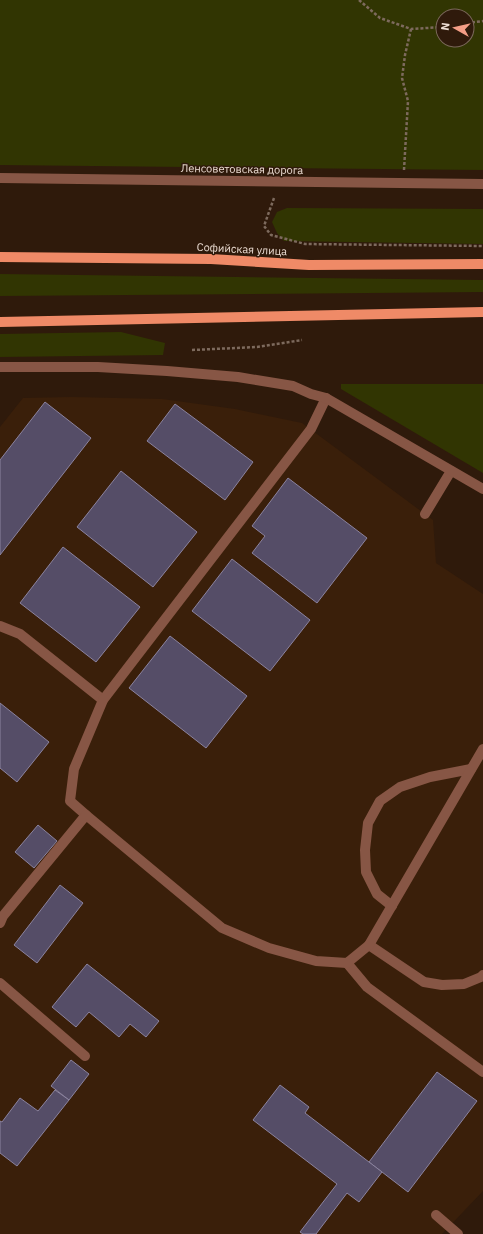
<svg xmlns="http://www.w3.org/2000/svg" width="483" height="1234" viewBox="0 0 483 1234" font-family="'IBM Plex Sans',sans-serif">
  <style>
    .built { fill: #3a1f0a }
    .green { fill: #313502; fill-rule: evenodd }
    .building { fill: #554d67; stroke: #8b839f }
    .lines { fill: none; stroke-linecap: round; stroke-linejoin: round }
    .path { stroke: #7d6a5d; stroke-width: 2.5; stroke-dasharray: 3 2; stroke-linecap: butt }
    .service { stroke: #875645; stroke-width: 10 }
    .minor { stroke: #875645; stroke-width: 10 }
    .tertiary { stroke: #875645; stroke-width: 10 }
    .primary { stroke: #ef8a67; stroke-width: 10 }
    .labels { text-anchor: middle; stroke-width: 3; stroke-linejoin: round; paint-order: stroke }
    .street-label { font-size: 11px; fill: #ecddd3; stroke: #2f1a0b }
  </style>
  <rect width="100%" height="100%" fill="#2f1a0b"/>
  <path class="built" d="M72 397 162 399 235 409 302 423 433 520 436 563 483 594V1191L442 1234H0V427L23 398Z"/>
  <g class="green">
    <path d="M0 0H483V170L0 165ZM443 16H467V40H443Z"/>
    <path d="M287 208 483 209V244L284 241 277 233 272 222 277 212Z"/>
    <path d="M0 274 483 280V292L0 296Z"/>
    <path d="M121 332 165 343 163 355 0 357V334Z"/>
    <path d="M341 384H483V473L341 389Z"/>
  </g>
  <g class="building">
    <path d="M45 402 91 438 0 555V460Z"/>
    <path d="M175 404 253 462 225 500 147 441Z"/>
    <path d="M121 471 197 532 153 587 77 527Z"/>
    <path d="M288 478 367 538 317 603 252 553 265 536 252 526Z"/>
    <path d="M63 547 140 607 96 662 20 603Z"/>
    <path d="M232 559 310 620 270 671 192 611Z"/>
    <path d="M170 636 247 696 206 748 129 688Z"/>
    <path d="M0 703 49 742 17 782 0 768Z"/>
    <path d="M38 825 57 841 34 868 15 852Z"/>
    <path d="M60 885 83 903 37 963 14 945Z"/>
    <path d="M87 964 159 1021 146 1037 130 1024 119 1037 89 1012 76 1027 52 1007Z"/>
    <path d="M71 1060 89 1074 69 1100 51 1086Z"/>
    <path d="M437 1072 477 1101 408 1192 369 1162Z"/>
    <path d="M280 1085 309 1107 305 1113 382 1172 359 1202 347 1193 316 1234H303L300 1232 337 1184 253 1120Z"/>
    <path d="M55 1090 69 1100 17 1166 0 1153V1121L2 1122 20 1098 38 1111Z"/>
  </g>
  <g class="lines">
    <g class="path">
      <path d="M359 0 380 18 411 29 443 27"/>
      <path d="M467 23 483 21"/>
      <path d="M404 170 408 101 402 78 405 55 411 29"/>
      <path d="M274 198 264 226 271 235 305 244 483 246"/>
      <path d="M192 350 257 347 302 340"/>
    </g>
    <g class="service">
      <path d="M0 178 483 184"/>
      <path d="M425 514 451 471"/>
      <path d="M0 626 20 634 103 700"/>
      <path d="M86 815 70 801 74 769 103 700 311 429 326 398"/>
      <path d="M392 906 377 894 366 872 365 850 368 823 380 801 400 787 430 777 471 769"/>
      <path d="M369 945 424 982 442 985 464 984 481 977 483 975"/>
      <path d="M347 963 367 987 483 1072"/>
      <path d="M0 983 85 1056"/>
      <path d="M436 1215 458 1234"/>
    </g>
    <path class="minor" d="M0 923 3 916 86 815 222 928 269 948 316 961 347 963 369 945 483 749"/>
    <path class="tertiary" d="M0 367H98L167 371 238 377 293 386 311 394 326 398 483 489"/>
    <g class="primary">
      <path d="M0 257 211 259 309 265 483 264"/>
      <path d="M0 322 483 312"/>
    </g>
  </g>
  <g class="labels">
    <g class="street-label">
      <text transform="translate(242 169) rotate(1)" y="4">Ленсоветовская дорога</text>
      <text transform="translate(242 249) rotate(3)" y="4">Софийская улица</text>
    </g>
  </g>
  <g transform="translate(455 28) rotate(278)"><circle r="19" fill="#2f1a0b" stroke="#7b685b"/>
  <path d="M0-3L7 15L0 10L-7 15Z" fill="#f49e86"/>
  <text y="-6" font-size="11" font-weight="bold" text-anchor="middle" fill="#ecddd3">N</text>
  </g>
</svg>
